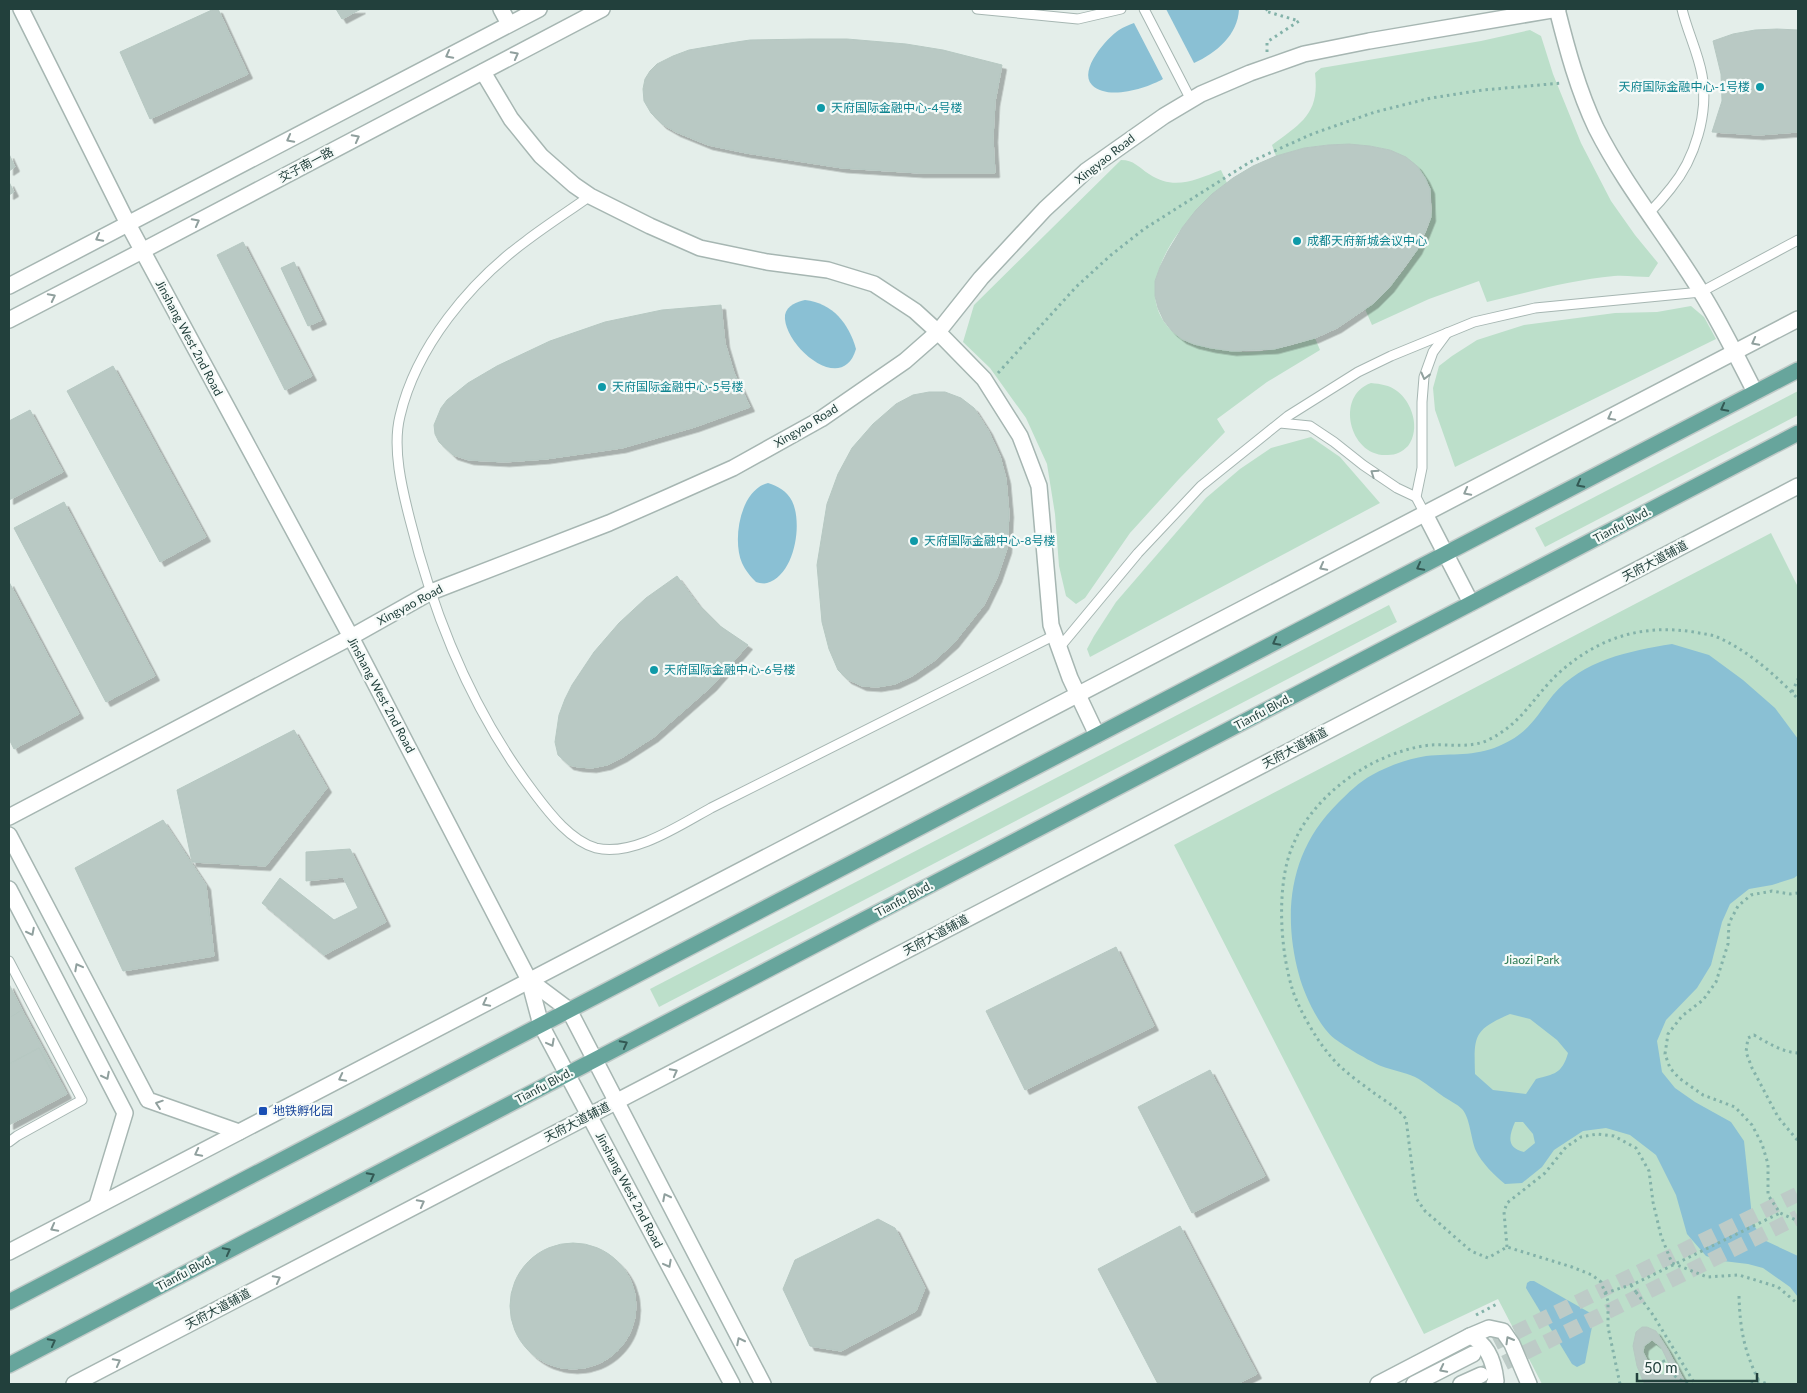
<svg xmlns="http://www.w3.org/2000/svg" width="1807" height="1393" viewBox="0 0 1807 1393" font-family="Lato,'Noto Sans SC',sans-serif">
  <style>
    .green { fill: #bcdfca }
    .water { fill: #8ac0d4; fill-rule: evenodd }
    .building { fill: #b9c9c4; stroke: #b6c8c2; fill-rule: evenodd; filter: url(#shadow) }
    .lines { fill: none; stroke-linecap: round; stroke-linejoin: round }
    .tertiary-tunnel { stroke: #bdcbc7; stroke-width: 15; stroke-dasharray: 15 8; stroke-linecap: butt }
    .service-casing { stroke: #a6b6b2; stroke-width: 11 }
    .minor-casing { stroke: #a6b6b2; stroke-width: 18 }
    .tertiary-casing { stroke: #a6b6b2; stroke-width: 18 }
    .primary-casing { stroke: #c1cac8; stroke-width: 18 }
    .path { stroke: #83b2a9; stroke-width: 3; stroke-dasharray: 2.5 4; stroke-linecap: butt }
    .service { stroke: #fff; stroke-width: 9 }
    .minor { stroke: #fff; stroke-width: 15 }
    .tertiary { stroke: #fff; stroke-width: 15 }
    .primary { stroke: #67a59c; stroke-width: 15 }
    .path-bridge { stroke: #83b2a9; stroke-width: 3; stroke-dasharray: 2.5 4; stroke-linecap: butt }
    .oneway { stroke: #90a09e }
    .oneway2 { stroke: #335954 }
    .culture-dot { fill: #0f9aa8; stroke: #f5faf8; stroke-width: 2 }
    .transit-dot { fill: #1a4fb4; stroke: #f5faf8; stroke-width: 2 }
    .labels { text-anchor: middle; stroke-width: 4.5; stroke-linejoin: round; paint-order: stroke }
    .culture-label { font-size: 12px; fill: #0d838f; stroke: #f5faf8; text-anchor: start }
    .street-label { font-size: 12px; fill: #22403c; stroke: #f5faf8 }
    .park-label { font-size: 12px; fill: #2b7952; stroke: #f5faf8 }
    .transit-label { font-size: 12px; fill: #164399; stroke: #f5faf8; text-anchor: start }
  </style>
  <defs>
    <filter id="shadow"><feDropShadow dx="4.5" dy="4.5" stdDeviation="0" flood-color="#0004"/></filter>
  </defs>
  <rect width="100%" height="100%" fill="#e4eeea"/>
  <g class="green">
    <path d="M1530 30 1541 36 1553 74 1581 143 1611 201 1635 235 1658 263 1649 277C1638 277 1625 275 1614 276 1571 280 1529 292 1487 302L1479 281 1429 299 1372 325 1365 309C1390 291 1425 248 1431 216 1433 208 1431 198 1430 190L1390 150 1370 146 1328 145 1304 148 1276 156 1272 145C1301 123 1320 114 1315 73L1321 68 1481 41Z"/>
    <path d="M1121 160C1134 160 1138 167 1149 174 1174 191 1195 180 1221 170L1227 183C1189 212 1124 285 1172 331 1181 340 1192 341 1203 344 1213 346 1223 350 1233 351 1261 354 1289 347 1315 338L1320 350 1267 382 1217 419 1225 432 1179 479 1130 533 1085 598 1076 604 1066 596 1059 566 1055 514 1047 464 1026 418 990 368 963 342 974 305Z"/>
    <path d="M1691 306 1704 317 1716 339 1455 467 1435 410 1433 388 1439 366 1452 356 1477 340 1524 325 1615 313 1657 312Z"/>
    <path d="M1371 383C1381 384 1389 385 1397 391 1412 402 1421 429 1408 446 1402 452 1396 455 1388 455 1350 458 1334 396 1371 383Z"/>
    <path d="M1798 391V415L1545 547 1535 528Z"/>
    <path d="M1311 437 1340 457 1380 503 1090 657 1087 649 1094 636 1116 602 1206 498 1240 469 1271 448Z"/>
    <path d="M1771 533 1798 587V1384H1542L1498 1299 1424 1334 1174 845Z"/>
    <path d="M1389 605 1397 622 659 1007 650 989Z"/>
  </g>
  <g class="water">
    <path d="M1166 9H1239C1238 35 1216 53 1194 63Z"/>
    <path d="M1134 23 1163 79C1147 88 1108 101 1092 85 1078 70 1107 38 1119 30 1123 27 1129 25 1134 23Z"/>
    <path d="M805 300C833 303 849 324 856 349 842 397 782 344 785 315 787 305 797 302 805 300Z"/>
    <path d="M768 483C778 486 787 491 792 501 803 523 795 575 767 583 764 584 759 583 756 582 751 577 745 570 742 563 732 540 740 490 768 483Z"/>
    <path d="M1672 644 1709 655 1743 680 1775 708 1798 739V875L1794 878 1772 885 1749 889 1730 904 1722 922 1711 965 1697 988 1666 1020 1657 1041 1662 1072 1675 1088 1695 1102 1731 1122 1744 1141 1751 1207V1222L1766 1241 1798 1256V1297L1790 1287 1763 1268 1748 1264 1723 1261 1706 1256 1687 1234 1676 1195 1656 1155 1630 1135 1606 1128 1583 1131 1554 1150 1542 1167 1522 1183 1505 1184C1494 1175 1482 1163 1476 1151 1471 1140 1470 1117 1462 1109 1457 1104 1450 1101 1444 1097 1435 1091 1425 1082 1415 1077 1404 1072 1392 1070 1381 1066 1369 1061 1346 1047 1335 1039 1319 1027 1304 994 1299 975 1282 912 1290 850 1338 803 1348 793 1359 782 1372 775 1388 766 1407 759 1426 756 1453 753 1473 757 1499 746 1528 734 1535 718 1553 695 1583 660 1629 651 1672 644ZM1510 1014 1530 1019 1557 1040 1568 1053C1562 1074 1554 1074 1536 1079L1526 1094 1493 1090 1475 1074C1474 1036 1473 1030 1510 1014ZM1515 1122H1523L1533 1134 1535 1143 1524 1152C1506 1148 1509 1136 1515 1122Z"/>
    <path d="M1530 1281H1534L1592 1314 1593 1321 1585 1363 1577 1367 1572 1364 1529 1293 1526 1288 1527 1283Z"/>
  </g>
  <g class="building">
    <path d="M214 9H218L248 74 150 119 120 52Z"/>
    <path d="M336 9H361L342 19Z"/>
    <path d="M1777 29 1798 30V132L1759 135 1712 132 1722 101 1721 74 1713 41 1733 34 1755 30Z"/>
    <path d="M810 39H847L906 44 943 50 1002 65 995 102 993 138 995 173H919L842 168 746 153 708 145 676 132 662 124 651 113 644 101 643 89 645 79 650 71 657 64 673 56 689 50 730 43 750 40Z"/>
    <path d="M1349 144 1370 146 1390 150 1406 157 1417 166 1425 178 1430 189 1431 217 1425 232 1417 250 1389 288 1374 303 1337 328 1315 338 1274 349 1232 351 1211 348 1194 344 1182 339 1172 331 1164 321 1158 308 1155 296V281L1160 267 1168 251 1182 228 1196 210 1212 194 1233 178 1253 166 1276 156 1304 148 1328 145Z"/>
    <path d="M9 154 15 167 9 171Z"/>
    <path d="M9 182 14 192 9 195Z"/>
    <path d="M243 242 312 376 285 390 217 255Z"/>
    <path d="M294 262 322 320 308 326 281 268Z"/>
    <path d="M721 305 725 343 734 373 750 407 695 427 622 448 546 459 505 462 469 460 453 455 439 442 435 434 434 425 441 408 447 400 468 383 497 366 550 341 605 322 662 310Z"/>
    <path d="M113 366 206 537 160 562 67 391Z"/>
    <path d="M929 392H945L961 398 974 408 988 430 1000 456 1006 479 1009 513 1007 549 997 578 984 605 954 643 934 661 912 676 895 684 877 687 862 686 847 679 838 670 829 649 822 622 817 565 827 504 838 474 852 448 873 424 896 404 913 395Z"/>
    <path d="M30 410 63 472 9 500V421Z"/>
    <path d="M64 502 155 676 106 702 14 528Z"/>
    <path d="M677 576 697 603 720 626 748 645 712 686 654 737 623 757 607 765 592 768 578 767 569 765 558 755 555 742 559 715 565 699 572 685 594 652 619 623 646 598Z"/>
    <path d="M9 582 79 714 14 749 9 739Z"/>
    <path d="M294 730 327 788 266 866 192 862 177 790Z"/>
    <path d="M163 820 206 885 214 956 123 971 75 868Z"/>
    <path d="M350 849 386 922 324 955 262 903 280 878 334 920 358 908 343 877 306 881V852Z"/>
    <path d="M1116 947 1154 1026 1025 1090 986 1011Z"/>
    <path d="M9 984 22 1010 9 1018Z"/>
    <path d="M22 1010 54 1069 51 1070 39 1048 9 1064V1018Z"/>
    <path d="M39 1048 51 1070 54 1069 67 1094 9 1125V1064Z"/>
    <path d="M1210 1070 1265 1176 1192 1213 1138 1107Z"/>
    <path d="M878 1219 895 1228 925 1288 916 1311 841 1351 810 1346 783 1289 795 1260Z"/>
    <path d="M1180 1226 1257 1374 1237 1384H1158L1098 1269Z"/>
    <circle cx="573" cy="1306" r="63"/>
    <path d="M1642 1327H1647L1656 1331 1668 1350 1686 1384H1645L1643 1381 1637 1366 1633 1346 1636 1332ZM1652 1340 1661 1347 1670 1366 1666 1373 1663 1375 1656 1374 1653 1372 1643 1352 1644 1346Z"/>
  </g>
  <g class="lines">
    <g class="tertiary-tunnel">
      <path d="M1474 1353 1798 1194"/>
      <path d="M1484 1373 1798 1217"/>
    </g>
    <defs>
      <g id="service">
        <path d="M977 9 1078 19 1121 9"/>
        <path d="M1144 9 1191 100"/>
        <path d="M590 196C569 211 547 225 526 241 470 282 416 347 400 416 392 448 402 489 410 520 434 617 474 714 535 794 550 814 571 841 596 848 633 857 680 825 711 808L1055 635"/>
        <path d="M1648 214C1656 206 1664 197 1671 188 1695 159 1709 113 1702 75 1698 52 1687 31 1682 9"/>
        <path d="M1280 423 1310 426 1334 442 1363 465 1397 488 1416 497"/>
        <path d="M1425 514 1416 497 1422 468V402L1424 377 1433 352 1447 333"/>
        <path d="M1059 648 1138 553 1201 486 1288 416 1358 372 1391 356 1474 322 1535 308 1701 292 1798 240"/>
        <path d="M9 961 82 1100 17 1136 9 1142"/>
      </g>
      <g id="minor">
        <path d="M1557 9C1567 49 1578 90 1596 128 1626 187 1667 236 1701 292 1721 324 1738 359 1755 392"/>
        <path d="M483 72 511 119 541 156 574 185 590 196 650 226 700 248 767 262 828 270 874 284 915 311 938 332 984 379 1020 436 1039 486 1051 625 1070 678 1097 735"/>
        <path d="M351 637 431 592 609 523 668 497 733 468 821 419 905 361 938 332 981 278 1045 209 1086 171 1164 116 1201 94 1250 73 1304 54 1369 41 1558 9"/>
        <path d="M9 835 148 1100 239 1132"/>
        <path d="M9 889 125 1113 97 1205"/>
        <path d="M1470 1336C1488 1344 1494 1362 1496 1381L1494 1384"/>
        <path d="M1378 1384 1470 1336 1489 1328 1503 1331 1512 1344 1529 1384"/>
      </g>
      <g id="tertiary">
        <path d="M21 9 128 224 351 637 529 980 541 1025 732 1384"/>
        <path d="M501 9 509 24"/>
        <path d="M9 286 539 9"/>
        <path d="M9 320 142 251 602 9"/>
        <path d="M1425 514 1471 603"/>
        <path d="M9 817 351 637"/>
        <path d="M529 980 569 1010 763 1384"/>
        <path d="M9 1252 1798 319"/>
        <path d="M74 1384 1798 486"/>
        <path d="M1414 1384 1473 1354"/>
        <path d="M1461 1384 1481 1375"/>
      </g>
      <g id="primary">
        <path d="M9 1302 1798 370"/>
        <path d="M9 1365 1798 433"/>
      </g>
    </defs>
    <use href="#service" class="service-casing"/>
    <use href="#minor" class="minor-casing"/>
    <use href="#tertiary" class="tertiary-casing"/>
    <use href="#primary" class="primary-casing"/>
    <g class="path">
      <path d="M1267 52V42L1299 21 1265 11 1267 9"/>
      <path d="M998 373 1076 287 1111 255 1144 229 1250 162 1312 134 1375 112 1431 98 1483 90 1562 83"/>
      <path d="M1792 692 1798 679"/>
      <path d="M1798 893 1790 894 1772 891 1751 895 1738 906 1729 923 1728 944 1716 982 1703 1000 1682 1016 1668 1034 1665 1054 1670 1068 1679 1078 1703 1095 1735 1107 1752 1125 1762 1144 1768 1164V1195L1780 1213 1798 1221"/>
      <path d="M1798 1053C1782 1052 1768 1043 1754 1035L1748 1038 1746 1052 1752 1068 1778 1117 1798 1141"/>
      <path d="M1507 1247 1504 1212 1507 1203 1545 1173 1566 1147 1581 1137 1597 1134 1614 1136 1636 1148 1649 1171 1653 1202 1661 1236 1672 1263 1707 1277 1739 1275 1778 1287 1798 1304"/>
      <path d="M1631 1285 1636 1292"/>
      <path d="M1605 1293 1634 1284 1780 1213"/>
      <path d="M1739 1296C1740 1329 1744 1351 1759 1381"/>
      <path d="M1476 1315 1497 1304"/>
      <path d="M1663 1360C1670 1373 1678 1382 1692 1384"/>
      <path d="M1620 1384 1608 1327V1301L1601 1282 1592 1275 1572 1267 1507 1247 1488 1258 1471 1251 1425 1211 1416 1198 1406 1119C1398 1108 1385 1101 1374 1093 1358 1081 1340 1069 1328 1053 1316 1039 1297 1006 1292 988 1280 949 1276 883 1293 845 1307 810 1340 780 1373 763 1391 754 1411 747 1431 745 1449 744 1469 748 1486 741 1523 724 1533 696 1561 671 1600 637 1643 624 1694 632 1702 634 1710 634 1717 637 1747 650 1776 675 1798 699"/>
      <path d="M1751 1384 1759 1381 1768 1384"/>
    </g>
    <use href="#service" class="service"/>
    <use href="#minor" class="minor"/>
    <use href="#tertiary" class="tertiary"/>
    <use href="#primary" class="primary"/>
    <path class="path-bridge" d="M1636 1292 1653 1315 1695 1384"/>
  </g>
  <defs><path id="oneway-chevron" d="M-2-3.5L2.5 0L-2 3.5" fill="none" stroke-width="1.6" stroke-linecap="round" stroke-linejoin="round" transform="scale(1.25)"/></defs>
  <g class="oneway">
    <use href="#oneway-chevron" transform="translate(449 55) rotate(152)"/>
    <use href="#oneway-chevron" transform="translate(515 55) rotate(-28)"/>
    <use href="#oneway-chevron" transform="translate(356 138) rotate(-28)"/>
    <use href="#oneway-chevron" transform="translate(290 139) rotate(152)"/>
    <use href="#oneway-chevron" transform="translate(196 222) rotate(-28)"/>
    <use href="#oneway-chevron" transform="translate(99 238) rotate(152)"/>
    <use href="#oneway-chevron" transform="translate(52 297) rotate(-27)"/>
    <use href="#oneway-chevron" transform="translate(1755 342) rotate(152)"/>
    <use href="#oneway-chevron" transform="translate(1425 376) rotate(104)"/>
    <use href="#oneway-chevron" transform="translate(1611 417) rotate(152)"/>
    <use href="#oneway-chevron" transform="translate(1374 473) rotate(-146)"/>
    <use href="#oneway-chevron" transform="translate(1467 492) rotate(152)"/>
    <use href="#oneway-chevron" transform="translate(1323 567) rotate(152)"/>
    <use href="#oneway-chevron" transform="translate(31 932) rotate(63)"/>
    <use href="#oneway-chevron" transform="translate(78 967) rotate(-118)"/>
    <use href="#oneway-chevron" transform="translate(486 1003) rotate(153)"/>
    <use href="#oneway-chevron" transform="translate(551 1043) rotate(62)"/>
    <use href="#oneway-chevron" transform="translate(674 1072) rotate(-28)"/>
    <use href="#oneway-chevron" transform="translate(106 1076) rotate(63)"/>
    <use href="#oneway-chevron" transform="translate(342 1078) rotate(153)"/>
    <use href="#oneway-chevron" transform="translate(159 1104) rotate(-161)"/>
    <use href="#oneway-chevron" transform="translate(198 1153) rotate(153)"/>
    <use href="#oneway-chevron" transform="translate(666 1197) rotate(-117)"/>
    <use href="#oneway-chevron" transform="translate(421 1203) rotate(-28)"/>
    <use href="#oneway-chevron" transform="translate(54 1228) rotate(152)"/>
    <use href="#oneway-chevron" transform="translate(668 1264) rotate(62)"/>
    <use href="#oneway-chevron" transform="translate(277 1279) rotate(-28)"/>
    <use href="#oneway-chevron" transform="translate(1509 1340) rotate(-120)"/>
    <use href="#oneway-chevron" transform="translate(740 1341) rotate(-117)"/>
    <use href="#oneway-chevron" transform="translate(117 1362) rotate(-28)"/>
    <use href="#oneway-chevron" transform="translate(1443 1369) rotate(153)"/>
  </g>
  <g class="oneway2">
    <use href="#oneway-chevron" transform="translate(1724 408) rotate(152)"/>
    <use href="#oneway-chevron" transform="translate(1580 484) rotate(152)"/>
    <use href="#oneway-chevron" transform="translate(1420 567) rotate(152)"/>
    <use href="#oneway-chevron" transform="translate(1276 642) rotate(152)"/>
    <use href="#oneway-chevron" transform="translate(624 1044) rotate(-28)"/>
    <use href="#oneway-chevron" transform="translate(371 1176) rotate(-28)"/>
    <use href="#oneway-chevron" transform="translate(227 1251) rotate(-28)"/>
    <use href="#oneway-chevron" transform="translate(52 1342) rotate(-28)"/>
  </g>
  <g class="culture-dot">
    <circle cx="1760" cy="87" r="5"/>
    <circle cx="821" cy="108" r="5"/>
    <circle cx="1297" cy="241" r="5"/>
    <circle cx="602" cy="387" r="5"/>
    <circle cx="914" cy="541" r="5"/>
    <circle cx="654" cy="670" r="5"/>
  </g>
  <rect class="transit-dot" x="258" y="1106" width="10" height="10" rx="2.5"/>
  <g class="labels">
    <g class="culture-label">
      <text x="1750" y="91" text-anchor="end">天府国际金融中心-1号楼</text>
      <text x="831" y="112">天府国际金融中心-4号楼</text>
      <text x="1307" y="245">成都天府新城会议中心</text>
      <text x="612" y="391">天府国际金融中心-5号楼</text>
      <text x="924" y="545">天府国际金融中心-8号楼</text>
      <text x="664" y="674">天府国际金融中心-6号楼</text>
    </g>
    <g class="street-label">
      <text transform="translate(1105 159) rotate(-38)" y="4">Xingyao Road</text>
      <text transform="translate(306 165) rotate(-28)" y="4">交子南一路</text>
      <text transform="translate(189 338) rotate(62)" y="4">Jinshang West 2nd Road</text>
      <text transform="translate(806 426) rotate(-31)" y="4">Xingyao Road</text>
      <text transform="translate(1622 525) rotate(-28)" y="4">Tianfu Blvd.</text>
      <text transform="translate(1655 561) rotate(-28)" y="4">天府大道辅道</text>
      <text transform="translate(410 605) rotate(-28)" y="4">Xingyao Road</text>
      <text transform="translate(381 695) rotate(62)" y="4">Jinshang West 2nd Road</text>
      <text transform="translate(1263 712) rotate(-28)" y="4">Tianfu Blvd.</text>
      <text transform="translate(1295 748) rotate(-28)" y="4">天府大道辅道</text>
      <text transform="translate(904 899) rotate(-28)" y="4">Tianfu Blvd.</text>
      <text transform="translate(936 935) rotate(-28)" y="4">天府大道辅道</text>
      <text transform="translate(544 1086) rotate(-28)" y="4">Tianfu Blvd.</text>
      <text transform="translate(577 1122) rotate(-27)" y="4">天府大道辅道</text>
      <text transform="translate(629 1190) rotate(62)" y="4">Jinshang West 2nd Road</text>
      <text transform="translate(185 1273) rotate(-28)" y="4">Tianfu Blvd.</text>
      <text transform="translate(218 1309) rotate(-28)" y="4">天府大道辅道</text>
    </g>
    <g class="park-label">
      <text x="1532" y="964">Jiaozi Park</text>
    </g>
    <g class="transit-label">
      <text x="273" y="1115">地铁孵化园</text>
    </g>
  </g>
  <rect width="1807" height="1393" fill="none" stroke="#22403c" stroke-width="20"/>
  <path d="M1637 1373v8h120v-8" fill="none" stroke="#22403c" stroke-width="2.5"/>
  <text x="1644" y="1373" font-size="15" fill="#22403c" stroke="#f5faf8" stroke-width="4" paint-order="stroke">50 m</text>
</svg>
